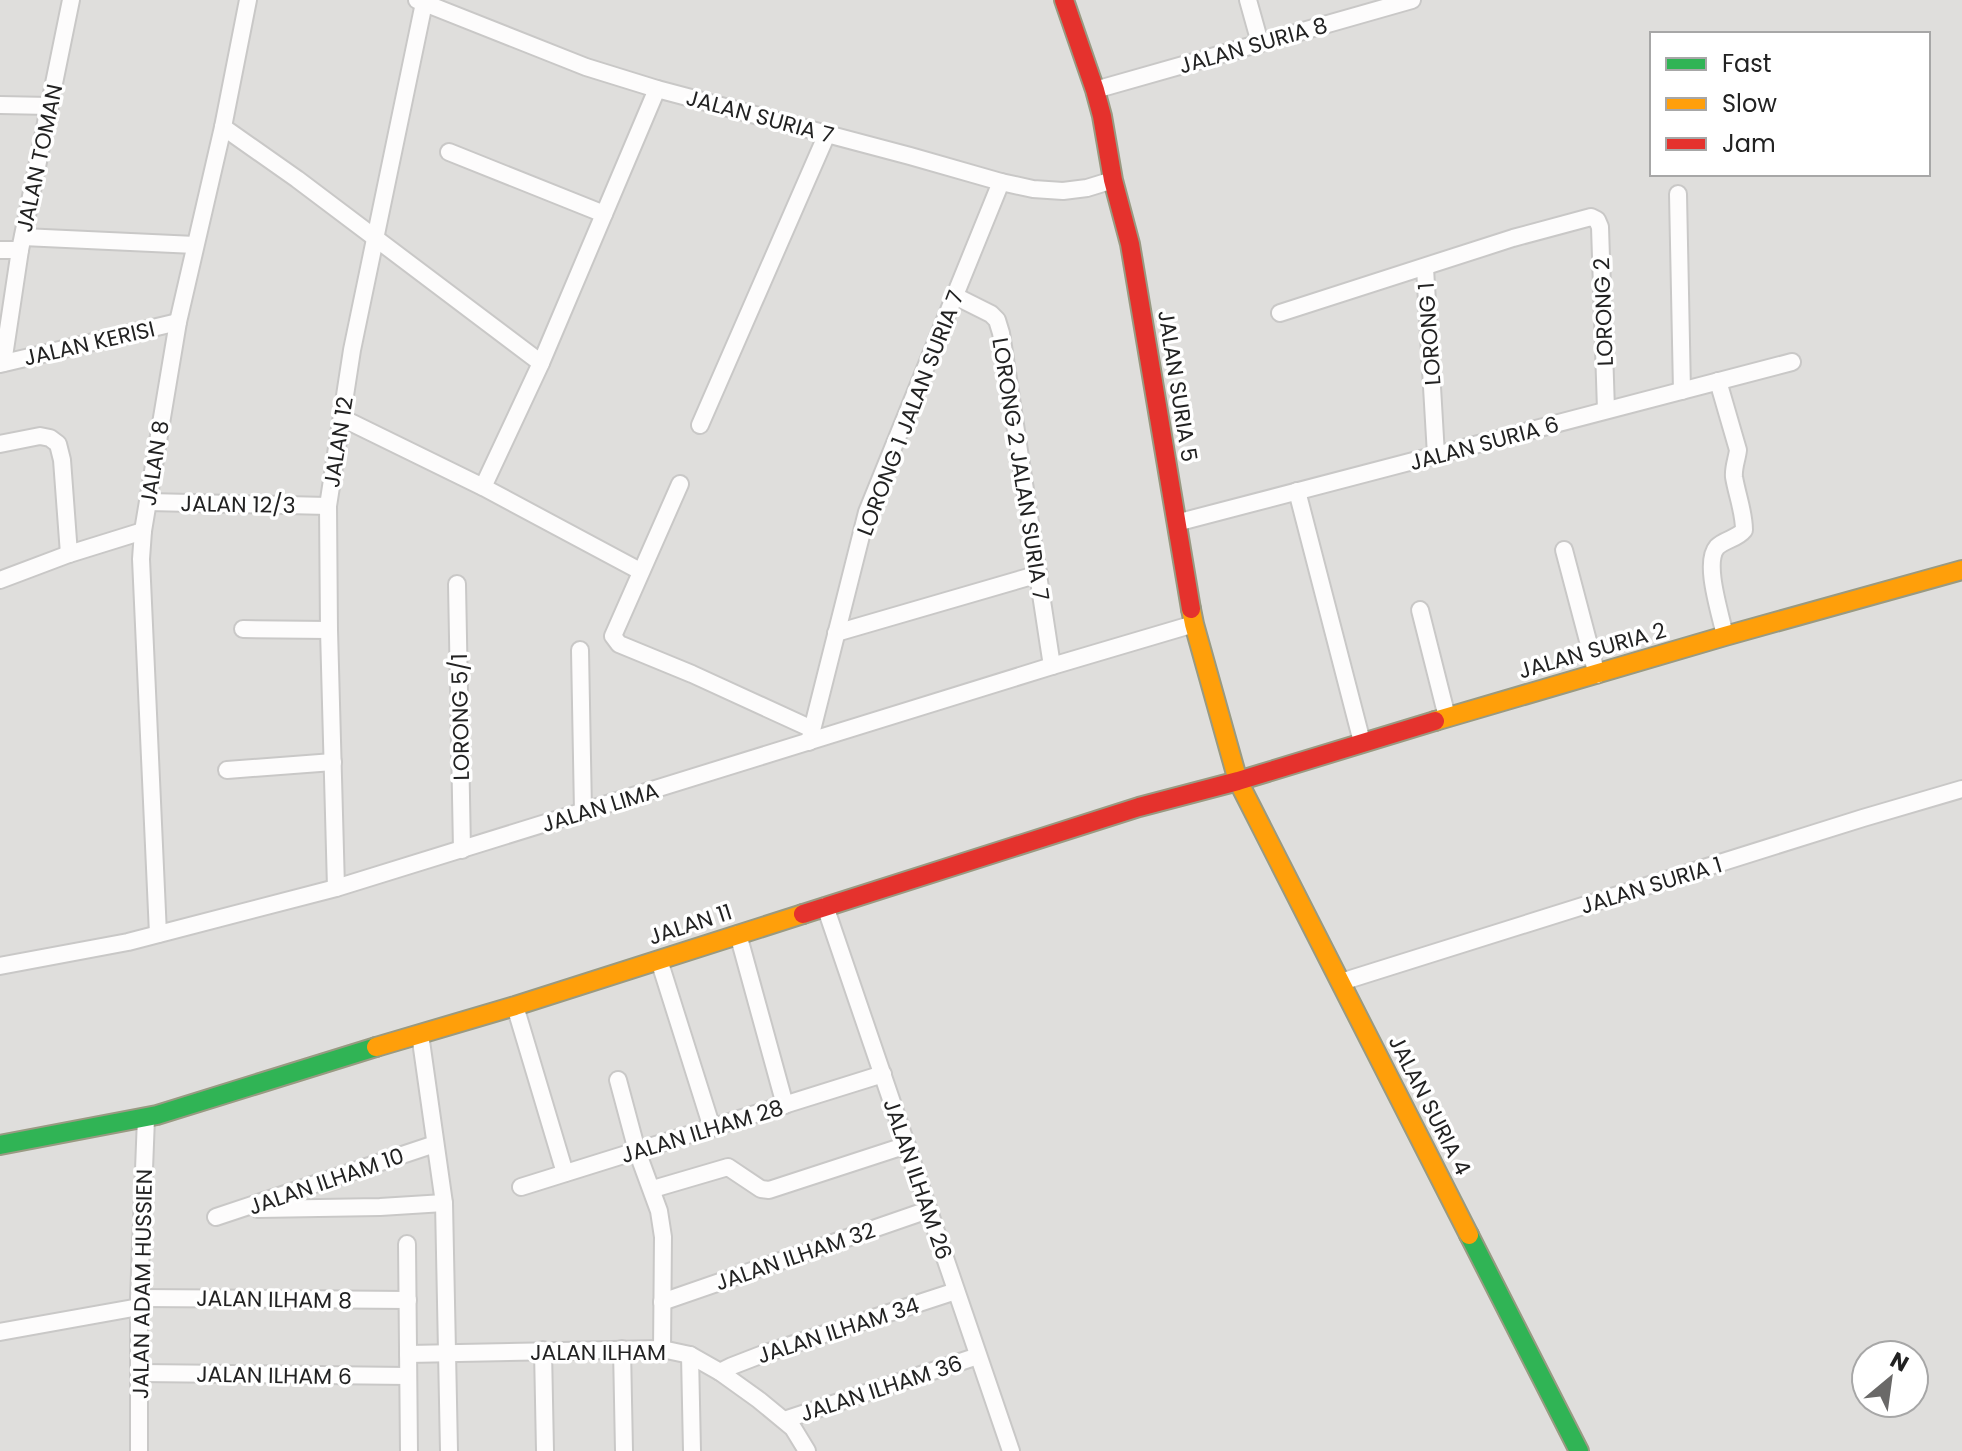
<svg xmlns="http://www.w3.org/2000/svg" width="1962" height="1451" viewBox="0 0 1962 1451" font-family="Poppins,sans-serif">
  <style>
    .residential { fill: #dfdedc; fill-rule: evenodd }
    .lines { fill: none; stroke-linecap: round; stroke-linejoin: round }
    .street-casing { stroke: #c9c8c7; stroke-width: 20 }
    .fast-casing { stroke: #999a82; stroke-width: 22 }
    .slow-casing { stroke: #999a82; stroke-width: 22 }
    .jam-casing { stroke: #999a82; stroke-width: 22 }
    .street { stroke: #fdfcfc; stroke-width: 16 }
    .fast { stroke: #30b455; stroke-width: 18 }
    .slow { stroke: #ff9f0a; stroke-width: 18 }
    .jam { stroke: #e5322d; stroke-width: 18 }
    .labels { text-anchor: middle; stroke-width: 7; stroke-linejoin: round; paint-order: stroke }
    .street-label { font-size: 22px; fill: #222; stroke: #fff }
  </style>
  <rect width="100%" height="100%" fill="#f0eeeb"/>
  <path class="residential" d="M0 0H1962V1451H0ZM1652 34H1928V174H1652ZM1866 1355H1914V1403H1866Z"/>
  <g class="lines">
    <defs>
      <g id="street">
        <path d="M417 0 586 67 657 89 910 156 1001 182 1033 189 1063 191 1087 188 1113 180"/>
        <path d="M1248 0 1260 43"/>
        <path d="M1095 90 1412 0"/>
        <path d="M0 105 50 106"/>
        <path d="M223 127 297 179 541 363"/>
        <path d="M449 152 604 214"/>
        <path d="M1678 194 1682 391"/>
        <path d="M23 237 195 245"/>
        <path d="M0 250H20"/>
        <path d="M1425 268 1436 455"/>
        <path d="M955 296 991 314 997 320 1001 333 1052 666"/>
        <path d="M1280 313 1513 238 1591 217 1597 220 1600 227 1606 410"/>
        <path d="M3 363 20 250 71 0"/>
        <path d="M0 364 178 322"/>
        <path d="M1718 381 1738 450C1737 459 1733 468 1734 477 1737 495 1744 512 1744 530 1737 539 1725 539 1717 547 1703 563 1721 615 1725 636"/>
        <path d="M342 418 483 487 640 571"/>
        <path d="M700 425 827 134"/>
        <path d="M0 444 40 436 50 438 58 444 62 460 69 554"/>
        <path d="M680 484 613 636 619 644 692 674 812 729"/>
        <path d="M483 487 541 363 657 89"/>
        <path d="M1297 491 1362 742"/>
        <path d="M148 502 328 506"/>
        <path d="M1176 523 1792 362"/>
        <path d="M1564 550 1597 675"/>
        <path d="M0 580 69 554 143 531"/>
        <path d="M457 584 462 850"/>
        <path d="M1420 610 1447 717"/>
        <path d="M243 629 329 630"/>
        <path d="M836 633 1039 574"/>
        <path d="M580 650 583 812"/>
        <path d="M809 742 867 512 1001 182"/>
        <path d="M227 770 333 762"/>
        <path d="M336 888 329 630 328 506 352 350 424 3"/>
        <path d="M825 906 1011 1451"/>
        <path d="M158 934 141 559 143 531 178 322 223 127 248 0"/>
        <path d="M738 934 785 1105"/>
        <path d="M659 960 712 1128"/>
        <path d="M0 966 128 942 336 888 1052 666 1194 624"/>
        <path d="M1341 982 1863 818 1962 789"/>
        <path d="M515 1006 565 1173"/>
        <path d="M420 1034 444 1203 449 1451"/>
        <path d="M618 1080 637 1151 659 1211 663 1237 662 1349"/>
        <path d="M521 1187 883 1074"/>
        <path d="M653 1189 728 1167 761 1189 769 1190 907 1145"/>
        <path d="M258 1209 380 1207 444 1203"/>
        <path d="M216 1217 435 1144"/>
        <path d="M407 1244 409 1451"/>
        <path d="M139 1298 408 1300"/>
        <path d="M662 1302 928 1210"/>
        <path d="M0 1332 139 1307"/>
        <path d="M622 1349 624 1451"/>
        <path d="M543 1350 545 1451"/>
        <path d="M408 1354 662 1349 690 1355 720 1372 759 1400 793 1428 807 1451"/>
        <path d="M690 1355 692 1451"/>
        <path d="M720 1372 732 1366 763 1354 956 1291"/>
        <path d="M140 1373 408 1376"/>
        <path d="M784 1420 978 1356"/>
        <path d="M139 1451V1298L146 1118"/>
      </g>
      <g id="fast">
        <path d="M0 1145 157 1115 376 1047"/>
        <path d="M1469 1235 1579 1451"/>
      </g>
      <g id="slow">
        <path d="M1191 609 1194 624 1238 781 1469 1235"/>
        <path d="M1435 721 1725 636 1962 570"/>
        <path d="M376 1047 515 1006 803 914"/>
      </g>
      <g id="jam">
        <path d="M1064 0 1095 90 1102 116 1113 180 1130 244 1191 609"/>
        <path d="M803 914 1139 807 1238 781 1435 721"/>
      </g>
    </defs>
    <use href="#street" class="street-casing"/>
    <use href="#fast" class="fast-casing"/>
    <use href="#slow" class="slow-casing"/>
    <use href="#jam" class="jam-casing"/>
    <use href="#street" class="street"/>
    <use href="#fast" class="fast"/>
    <use href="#slow" class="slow"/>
    <use href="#jam" class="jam"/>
  </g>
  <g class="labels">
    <g class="street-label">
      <text transform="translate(1253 45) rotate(-16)" y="8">JALAN SURIA 8</text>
      <text transform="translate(760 116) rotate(15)" y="8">JALAN SURIA 7</text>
      <text transform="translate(39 158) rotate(-78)" y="8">JALAN TOMAN</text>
      <text transform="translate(1603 312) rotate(-92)" y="8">LORONG 2</text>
      <text transform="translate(1429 334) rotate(-94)" y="8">LORONG 1</text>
      <text transform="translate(89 343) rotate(-13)" y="8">JALAN KERISI</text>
      <text transform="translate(1178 386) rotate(81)" y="8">JALAN SURIA 5</text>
      <text transform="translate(910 413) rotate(-69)" y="8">LORONG 1 JALAN SURIA 7</text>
      <text transform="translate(338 442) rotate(-81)" y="8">JALAN 12</text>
      <text transform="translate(1484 443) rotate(-15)" y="8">JALAN SURIA 6</text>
      <text transform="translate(154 463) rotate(-81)" y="8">JALAN 8</text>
      <text transform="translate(1021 469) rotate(81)" y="8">LORONG 2 JALAN SURIA 7</text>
      <text transform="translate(238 504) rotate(1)" y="8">JALAN 12/3</text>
      <text transform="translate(1592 650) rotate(-16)" y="8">JALAN SURIA 2</text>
      <text transform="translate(460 717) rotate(-91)" y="8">LORONG 5/1</text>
      <text transform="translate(600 807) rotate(-17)" y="8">JALAN LIMA</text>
      <text transform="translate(1651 885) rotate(-17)" y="8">JALAN SURIA 1</text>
      <text transform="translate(690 924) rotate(-18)" y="8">JALAN 11</text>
      <text transform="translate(1430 1105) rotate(63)" y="8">JALAN SURIA 4</text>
      <text transform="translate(702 1131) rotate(-17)" y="8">JALAN ILHAM 28</text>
      <text transform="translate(918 1179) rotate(71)" y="8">JALAN ILHAM 26</text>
      <text transform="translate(326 1181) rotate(-19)" y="8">JALAN ILHAM 10</text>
      <text transform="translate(795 1256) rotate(-19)" y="8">JALAN ILHAM 32</text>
      <text transform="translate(142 1284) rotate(-89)" y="8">JALAN ADAM HUSSIEN</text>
      <text transform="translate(274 1299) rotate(1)" y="8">JALAN ILHAM 8</text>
      <text transform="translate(838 1330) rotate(-18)" y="8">JALAN ILHAM 34</text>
      <text x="598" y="1360">JALAN ILHAM</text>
      <text transform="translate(274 1375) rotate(1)" y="8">JALAN ILHAM 6</text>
      <text transform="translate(881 1388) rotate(-18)" y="8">JALAN ILHAM 36</text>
    </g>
  </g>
  <rect x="1650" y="32" width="280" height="144" fill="#ffffff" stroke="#a7a7a7" stroke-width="2"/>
  <rect x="1666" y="58" width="40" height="12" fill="#30b455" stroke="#a7a7a7" stroke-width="2"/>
  <text x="1722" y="72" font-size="24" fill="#222222">Fast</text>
  <rect x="1666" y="98" width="40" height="12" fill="#ff9f0a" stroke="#a7a7a7" stroke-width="2"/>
  <text x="1722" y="112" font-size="24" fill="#222222">Slow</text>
  <rect x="1666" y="138" width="40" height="12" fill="#e5322d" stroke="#a7a7a7" stroke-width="2"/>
  <text x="1722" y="152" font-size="24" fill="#222222">Jam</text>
  <g transform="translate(1890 1379) rotate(29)"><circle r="38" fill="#ffffff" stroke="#a7a7a7" stroke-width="2"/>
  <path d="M0-6L14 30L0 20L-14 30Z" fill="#6a6968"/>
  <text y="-12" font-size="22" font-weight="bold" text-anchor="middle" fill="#222222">N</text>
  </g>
</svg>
